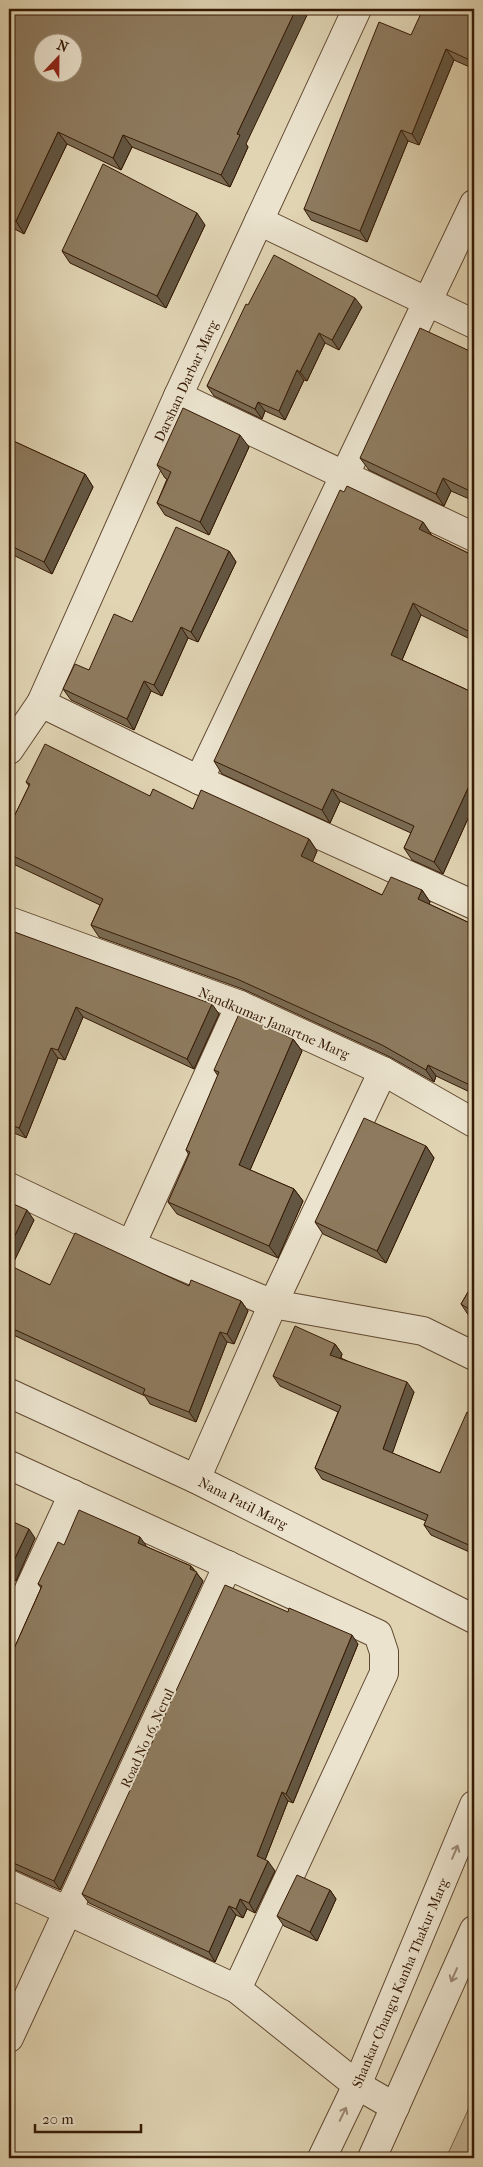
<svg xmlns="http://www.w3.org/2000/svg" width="483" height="2167" viewBox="0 0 483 2167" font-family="'IM FELL French Canon',serif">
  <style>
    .green { fill: #c3b495; stroke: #7c674d }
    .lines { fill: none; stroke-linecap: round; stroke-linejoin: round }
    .minor-casing { stroke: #604830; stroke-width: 30 }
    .minor { stroke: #ebe3ce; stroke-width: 28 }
    .wall { fill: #7a6a52; stroke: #361a05 }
    .shaded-wall { fill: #635642; stroke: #361a05 }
    .building { fill: #8e7b5f; stroke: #361a05; fill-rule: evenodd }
    .oneway { stroke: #9a8974 }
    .labels { text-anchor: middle; stroke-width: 4; stroke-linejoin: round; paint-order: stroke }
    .street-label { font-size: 14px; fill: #361a05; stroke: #ebe3ce }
  </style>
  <rect width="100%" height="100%" fill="#e0d4b3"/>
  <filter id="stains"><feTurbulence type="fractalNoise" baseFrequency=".004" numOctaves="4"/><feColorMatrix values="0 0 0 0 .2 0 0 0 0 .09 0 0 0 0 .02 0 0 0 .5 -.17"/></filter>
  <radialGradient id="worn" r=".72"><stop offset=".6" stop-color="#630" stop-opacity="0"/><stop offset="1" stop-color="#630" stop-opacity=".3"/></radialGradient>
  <path class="green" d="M474 2097V2158H446Z"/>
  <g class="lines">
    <defs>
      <g id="minor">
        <path d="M259 221 474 324"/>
        <path d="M178 396 474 537"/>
        <path d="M41 703 199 780 474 905"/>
        <path d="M9 750 41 703 178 396 357 9"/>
        <path d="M199 780 474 204"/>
        <path d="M9 921 240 1005 383 1071 474 1123"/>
        <path d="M9 1187 131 1245 273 1304 423 1331 474 1356"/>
        <path d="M131 1245 240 1005"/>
        <path d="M9 1393 196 1479 474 1619"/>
        <path d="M9 1465 378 1634 384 1652V1673L237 1989"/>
        <path d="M196 1479 273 1304 383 1071"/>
        <path d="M9 1633 73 1494"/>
        <path d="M9 1884 237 1989 357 2085 395 2107"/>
        <path d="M9 2038 228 1565"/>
        <path d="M322 2158 357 2085 474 1805"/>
        <path d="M372 2158 474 1930"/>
      </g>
    </defs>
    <use href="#minor" class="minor-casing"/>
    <use href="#minor" class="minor"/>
  </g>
  <g class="wall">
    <path d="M9 9 246 144 248 147 230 187 132 147 121 170 67 144 24 234 9 226Z"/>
    <path d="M474 9V69L454 60 419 145 408 141 367 242 311 220 304 209 411 35Z"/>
    <path d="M205 225 166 308 70 263 62 251Z"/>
    <path d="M248 305 362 307 339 350 325 343 307 381 304 380 285 420 265 411 262 419 214 396 207 386Z"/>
    <path d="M474 353V501L451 491 444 506 369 470 360 458Z"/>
    <path d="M9 439 85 474 93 487 52 574 9 553Z"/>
    <path d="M249 447 209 535 165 515 157 503 167 479 165 478 157 465Z"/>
    <path d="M423 522 431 534V535L468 553 474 541V641L421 615 402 660 474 693V805L443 874 412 860 404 848 411 833 340 801 330 823 222 774 214 761Z"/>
    <path d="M229 551 236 562 198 642 188 638 162 696 151 691 134 730 71 700 63 689 89 670 132 622Z"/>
    <path d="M9 620 12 624 9 626Z"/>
    <path d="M26 782 150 796 193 809 309 839 317 851 312 862 382 895 422 890 430 902 429 904 474 925V1094L436 1076 434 1082 390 1057 245 990 99 937 91 925 100 905 9 862V827L29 786Z"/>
    <path d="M9 930 219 1014 194 1069 83 1017 65 1060 58 1058 26 1138 9 1131Z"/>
    <path d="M293 1039 302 1051 250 1170 294 1189 303 1201 278 1258 177 1214 168 1202 189 1155 186 1150 218 1076 214 1070Z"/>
    <path d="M426 1146 434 1158 386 1263 323 1234 315 1222Z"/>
    <path d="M9 1202 34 1220 11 1267 50 1285 189 1286 241 1301 248 1311 234 1344 227 1342 196 1422 150 1404 145 1396 9 1333Z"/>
    <path d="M474 1282V1319L469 1316 461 1304Z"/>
    <path d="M335 1344 342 1354 341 1358 414 1392 392 1453 440 1473 474 1415V1554L431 1535 424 1525 426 1521 322 1479 315 1468 338 1412 280 1386 273 1376Z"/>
    <path d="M9 1520 35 1538 16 1581 9 1577Z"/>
    <path d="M64 1545 147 1547 191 1566 203 1581 60 1890 9 1867V1660L41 1588 38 1584Z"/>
    <path d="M288 1612 358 1644 293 1803 288 1801 265 1860 275 1871 255 1913 247 1909 243 1918 236 1915 215 1962 89 1903 82 1894Z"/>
    <path d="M330 1890 336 1899 317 1941 284 1926 277 1916Z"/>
  </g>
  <g class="shaded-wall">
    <path d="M296 9H310L246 144 248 147 230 187 221 175 237 134Z"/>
    <path d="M446 49 454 60 419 145 412 134Z"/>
    <path d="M401 130 408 141 367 242 360 231Z"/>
    <path d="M58 132 67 144 24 234 16 221Z"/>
    <path d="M123 135 132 147 121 170 113 158Z"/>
    <path d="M197 213 205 225 166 308 157 296Z"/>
    <path d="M355 298 362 307 339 350 332 340Z"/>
    <path d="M319 333 325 343 307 381 300 372Z"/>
    <path d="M297 370 304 380 285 420 279 411Z"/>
    <path d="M258 402 265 411 262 419 255 409Z"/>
    <path d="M240 435 249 447 209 535 200 522Z"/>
    <path d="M85 474 93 487 52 574 44 562Z"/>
    <path d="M443 478 451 491 444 506 436 494Z"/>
    <path d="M423 522 431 534 428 541 419 529Z"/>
    <path d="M229 551 236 562 198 642 191 632Z"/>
    <path d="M413 603 421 615 399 667 391 655Z"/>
    <path d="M181 627 188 638 162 696 154 685Z"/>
    <path d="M144 681 151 691 134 730 127 719Z"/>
    <path d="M474 775V805L443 874 434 862Z"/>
    <path d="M332 789 340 801 330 823 322 810Z"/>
    <path d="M309 839 317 851 310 868 301 856Z"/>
    <path d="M422 890 430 902 426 911 418 899Z"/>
    <path d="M212 1004 219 1014 194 1069 187 1059Z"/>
    <path d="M76 1007 83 1017 65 1060 58 1050Z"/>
    <path d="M293 1039 302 1051 247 1177 239 1165Z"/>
    <path d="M51 1048 58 1058 26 1138 19 1128Z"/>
    <path d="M428 1065 436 1076 434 1082 426 1070Z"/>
    <path d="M426 1146 434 1158 386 1263 377 1251Z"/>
    <path d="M294 1189 303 1201 278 1258 269 1246Z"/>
    <path d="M27 1210 34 1220 9 1272V1248Z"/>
    <path d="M241 1301 248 1311 234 1344 227 1334Z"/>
    <path d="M220 1332 227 1342 196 1422 189 1412Z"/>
    <path d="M335 1344 342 1354 338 1365 330 1355Z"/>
    <path d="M407 1382 414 1392 390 1460 383 1449Z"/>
    <path d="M29 1529 35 1538 16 1581 9 1571Z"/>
    <path d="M140 1537 147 1547 144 1552 138 1543Z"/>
    <path d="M474 1538V1550L471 1546Z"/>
    <path d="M191 1566 203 1581 60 1890 54 1881Z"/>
    <path d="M352 1635 358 1644 293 1803 286 1794Z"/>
    <path d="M282 1792 288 1801 263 1865 257 1856Z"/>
    <path d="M268 1861 275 1871 255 1913 249 1903Z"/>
    <path d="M330 1890 336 1899 317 1941 310 1932Z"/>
    <path d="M240 1899 247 1909 243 1918 236 1909Z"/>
    <path d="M229 1906 236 1915 215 1962 209 1952Z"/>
    <path d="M9 1941 13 1947 9 1956Z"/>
  </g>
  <g class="building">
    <path d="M9 9H296L237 134 240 135 221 175 123 135 113 158 58 132 16 221 9 218ZM42 42H72V72H42Z"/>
    <path d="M423 9H474V62L446 49 412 134 401 130 360 231 304 209 379 22 411 35Z"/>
    <path d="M103 164 197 213 157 296 62 251Z"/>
    <path d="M274 255 355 298 332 340 319 333 300 372 297 370 279 411 258 402 255 409 207 386 246 304 248 305Z"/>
    <path d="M420 328 474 353V493L443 478 436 494 360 458Z"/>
    <path d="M183 408 240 435 200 522 157 503 171 472 157 465Z"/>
    <path d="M9 439 85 474 44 562 9 545Z"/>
    <path d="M347 486 423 522 419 529 468 553 474 541V634L413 603 391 655 474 693V775L434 862 404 848 414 826 332 789 322 810 214 761 340 490 344 492Z"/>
    <path d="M176 527 229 551 191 632 181 627 154 685 144 681 127 719 63 689 75 664 89 670 114 614 132 622Z"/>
    <path d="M45 744 150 796 153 789 193 809 201 790 309 839 301 856 382 895 391 877 422 890 418 899 474 925V1087L428 1065 426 1070 382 1045 237 979 91 925 103 899 9 854V827L30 784 26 782Z"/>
    <path d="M9 930 212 1004 187 1059 76 1007 58 1050 51 1048 19 1128 9 1124Z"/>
    <path d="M239 1014 293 1039 239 1165 294 1189 269 1246 168 1202 190 1152 186 1150 219 1072 214 1070Z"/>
    <path d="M364 1118 426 1146 377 1251 315 1222Z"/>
    <path d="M9 1202 27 1210 9 1248Z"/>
    <path d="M75 1233 189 1286 191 1280 241 1301 227 1334 220 1332 189 1412 143 1394 145 1389 9 1327V1265L50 1285Z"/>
    <path d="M474 1282V1312L461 1304Z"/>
    <path d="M295 1326 335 1344 330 1355 407 1382 383 1449 440 1473 467 1412 474 1415V1538L471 1546 424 1525 428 1515 315 1468 341 1406 273 1376Z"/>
    <path d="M79 1510 140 1537 138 1543 191 1566 190 1569 197 1572 54 1881 9 1861V1660L42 1586 38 1584 58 1542 64 1545Z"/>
    <path d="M9 1520 29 1529 9 1571Z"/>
    <path d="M225 1585 288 1612 289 1608 352 1635 286 1794 282 1792 257 1856 268 1861 249 1903 240 1899 236 1909 229 1906 209 1952 82 1894Z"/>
    <path d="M297 1875 330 1890 310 1932 277 1916Z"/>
  </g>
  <defs><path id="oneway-shaft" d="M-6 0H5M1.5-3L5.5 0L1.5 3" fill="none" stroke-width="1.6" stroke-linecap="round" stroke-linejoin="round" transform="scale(1.25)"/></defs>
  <g class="oneway">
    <use href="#oneway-shaft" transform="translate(455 1852) rotate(-67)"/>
    <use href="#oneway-shaft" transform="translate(454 1975) rotate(114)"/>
    <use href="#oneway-shaft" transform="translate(343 2114) rotate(-64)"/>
  </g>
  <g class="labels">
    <g class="street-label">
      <text transform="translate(186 381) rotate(-65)" y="5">Darshan Darbar Marg</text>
      <text transform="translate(274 1023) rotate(23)" y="5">Nandkumar Janartne Marg</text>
      <text transform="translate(243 1503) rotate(27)" y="5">Nana Patil Marg</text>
      <text transform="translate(147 1738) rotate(-65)" y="5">Road No 16, Nerul</text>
      <text transform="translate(400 1983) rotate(-67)" y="5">Shankar Changu Kanha Thakur Marg</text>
    </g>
  </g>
  <rect width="483" height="2167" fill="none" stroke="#e0d4b3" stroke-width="30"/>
  <rect x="10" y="10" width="463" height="2147" fill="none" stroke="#361a05" stroke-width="2.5"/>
  <rect x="15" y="15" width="453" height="2137" fill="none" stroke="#361a05"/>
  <g transform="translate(58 58) rotate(22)"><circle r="24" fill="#ebe3ce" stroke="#a3937e"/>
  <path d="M0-4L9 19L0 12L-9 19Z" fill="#8f2418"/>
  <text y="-8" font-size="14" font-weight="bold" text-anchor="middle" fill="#361a05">N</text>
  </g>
  <path d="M35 2124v8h106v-8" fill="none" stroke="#361a05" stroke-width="2.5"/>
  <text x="42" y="2124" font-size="15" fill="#361a05" stroke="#ebe3ce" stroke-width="4" paint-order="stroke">20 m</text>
  <rect width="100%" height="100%" filter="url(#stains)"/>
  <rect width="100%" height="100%" fill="url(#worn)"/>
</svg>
